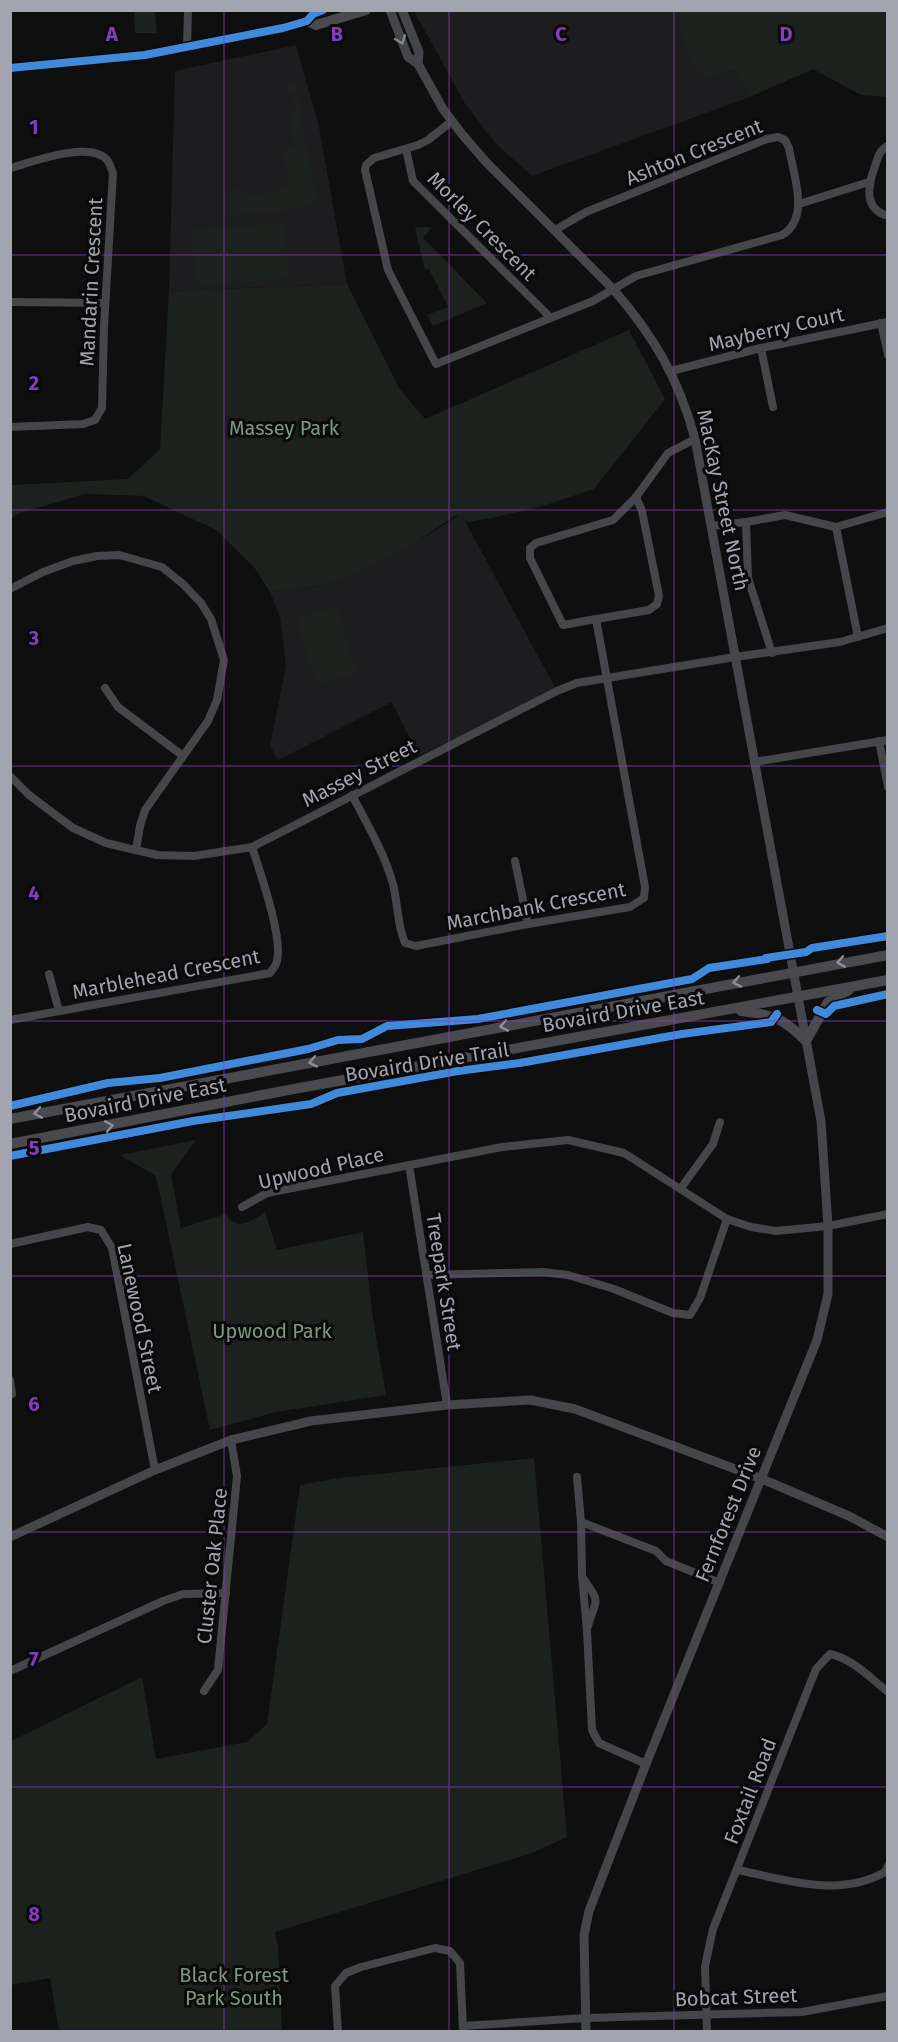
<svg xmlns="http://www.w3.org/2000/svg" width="898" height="2042" viewBox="0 0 898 2042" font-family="'Fira Sans',sans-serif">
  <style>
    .built { fill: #1d1c1e }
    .green { fill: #1c211d }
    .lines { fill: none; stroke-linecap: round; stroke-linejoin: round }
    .minor { stroke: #45464a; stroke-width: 8 }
    .tertiary { stroke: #45464a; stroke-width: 9 }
    .secondary { stroke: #4a4a4e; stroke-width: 10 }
    .cycleway-casing { stroke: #0b0a0b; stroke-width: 11 }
    .cycleway { stroke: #408adc; stroke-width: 8 }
    .oneway { stroke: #868891 }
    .oneway2 { stroke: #8c8e98 }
    .grid { fill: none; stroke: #813ebd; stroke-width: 1.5; stroke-opacity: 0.55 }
    .labels { text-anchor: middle; stroke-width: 6; stroke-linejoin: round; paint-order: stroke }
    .street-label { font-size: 20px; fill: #a2a4b0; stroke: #0b0a0b }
    .park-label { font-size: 20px; fill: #7b9981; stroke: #0b0a0b }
    .grid-label { font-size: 20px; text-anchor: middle; font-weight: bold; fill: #813ebd; stroke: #0b0a0b; stroke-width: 6; stroke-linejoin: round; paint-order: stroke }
  </style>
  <rect width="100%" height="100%" fill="#0f0f10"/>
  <g class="built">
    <path d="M414 11H680V31L710 79 735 70 750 97 532 176 495 143 464 102Z"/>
    <path d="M296 45 319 127 347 284 169 291 175 71Z"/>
    <path d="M461 514 557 691 418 756 392 702 278 760 270 746 286 666 280 617 270 592 328 585 344 579 412 545Z"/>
  </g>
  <g class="green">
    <path d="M134 11H155L157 33H135Z"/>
    <path d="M680 11H887V97L861 95 813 69 750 97 735 70 710 79 695 70 680 31Z"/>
    <path d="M295 82 317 203 290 210 229 216 228 193 231 190 245 189 248 197 290 187 283 150 295 147 288 111H296L292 92H286L284 86Z"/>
    <path d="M285 223 289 278 195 285 191 230Z"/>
    <path d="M425 227 431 228 423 238 487 303 433 326 427 315 448 307 429 269 425 270 415 228Z"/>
    <path d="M347 284 399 388 425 419 629 330 665 399 594 489 546 505 497 517 467 522 461 515 455 516 412 545 344 579 328 585 270 592 254 567 216 530 144 496 85 494 19 513 11 519V485L128 479 160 449 169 291Z"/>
    <path d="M337 606 357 673 316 685 296 618Z"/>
    <path d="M196 1140 171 1174 181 1228 226 1214C236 1233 252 1221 265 1212L277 1250 363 1232 373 1319 386 1395 276 1412 210 1430 156 1176 120 1155Z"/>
    <path d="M534 1458 567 1837 532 1853 275 1932 278 1947 282 2031H59L50 1978 11 1985V1741L142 1677 156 1759 247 1742 267 1724 300 1485 339 1478Z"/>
  </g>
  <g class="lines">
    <g class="minor">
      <path d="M187 47 188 10"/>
      <path d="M452 121 428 140 418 145 374 158 366 165 365 170 388 270 436 364 593 301 636 276 782 235C811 218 793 174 789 148L785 140 778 137 767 139 586 212 555 230"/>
      <path d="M888 146C879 150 878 158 875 166 868 185 863 209 888 216"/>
      <path d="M406 149 413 181 550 317"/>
      <path d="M10 168C32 162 90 140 107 160 110 163 111 169 113 173L104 327 102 408 95 420 83 424 10 427"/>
      <path d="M799 204 869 182"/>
      <path d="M10 302 105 303"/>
      <path d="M881 323 888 355"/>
      <path d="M761 348 773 407"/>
      <path d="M671 371 761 348 888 322"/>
      <path d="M746 522 748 578 772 653"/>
      <path d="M711 526 746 522 785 515 836 527 888 512"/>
      <path d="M836 527 858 637"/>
      <path d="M10 589 43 572 73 561 97 556 119 555 162 567 183 584 201 603 211 619 224 660 217 700 208 721 145 810 140 826 136 850"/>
      <path d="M596 619 649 610 657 604 659 596 642 511 636 497"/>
      <path d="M105 688 118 707 183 756"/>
      <path d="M879 741 888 787"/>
      <path d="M754 762 888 740"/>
      <path d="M10 776 29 795 73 828 106 843 157 855 194 856 252 847 557 691 577 683 735 657 840 642 888 628"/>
      <path d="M352 795C367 824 384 852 393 884 398 904 397 925 405 943L416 946 528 924 630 907 644 898 645 887 596 619 563 625 530 558V548L536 543 613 520 636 497 668 453 695 439"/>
      <path d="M515 861 528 924"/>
      <path d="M49 974 59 1011"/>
      <path d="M10 1020 270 973C273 969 276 966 277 961 283 937 260 872 252 847"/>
      <path d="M409 1165 447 1405"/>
      <path d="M681 1188 713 1144 720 1122"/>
      <path d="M242 1207 267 1193 502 1147 568 1140 624 1153 727 1219 751 1227 776 1231 828 1226 888 1214"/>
      <path d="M10 1244 88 1227 101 1230 112 1248 155 1470"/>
      <path d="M427 1275 543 1272 568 1275 614 1289 673 1313 690 1315 700 1298 727 1219"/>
      <path d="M10 1380 12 1394"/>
      <path d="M577 1477 581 1522 582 1575 587 1631 592 1730 599 1743 646 1764"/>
      <path d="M581 1522 656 1551 666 1561 720 1583"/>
      <path d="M583 1578C602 1605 596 1597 588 1626"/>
      <path d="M10 1671 163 1601 183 1594 226 1593"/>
      <path d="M204 1691 218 1670 237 1476 231 1440"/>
      <path d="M738 1870C786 1880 840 1898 885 1872L888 1866"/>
      <path d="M463 2026 585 2018 802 2012 888 1996"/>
      <path d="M338 2032 335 1986 346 1973 361 1967 435 1948 450 1951 460 1963 463 2030"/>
      <path d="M707 2032 705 1966 713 1929 816 1669 830 1654C853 1659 869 1677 888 1692"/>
    </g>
    <g class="tertiary">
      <path d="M390 10 408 57 418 64 443 109 461 133 486 162 613 289C654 336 679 379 695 439L821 1121 828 1226V1294L817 1340 646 1764 589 1911 584 1935 586 2032"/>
      <path d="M402 10 419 52 418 64"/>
      <path d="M10 1537 155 1470 231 1440 311 1421 447 1405 530 1400 575 1409 762 1479 849 1516 888 1537"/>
    </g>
    <g class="secondary">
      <path d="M307 21 316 25 366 10"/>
      <path d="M10 68 145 55 283 28 307 21 313 14 323 10"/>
      <path d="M741 1011C774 1015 783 1018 806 1041L828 1002 849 990"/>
      <path d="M10 1119 888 955"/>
      <path d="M10 1144 283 1091 888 980"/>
    </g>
    <defs>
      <g id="cycleway">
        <path d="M10 68 145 55 283 28 307 21 313 14 323 10"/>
        <path d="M766 958 806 952 812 948 888 936"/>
        <path d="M817 1010 826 1014 834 1006 888 994"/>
        <path d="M10 1106 108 1083 160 1078 308 1049 338 1040 362 1039 387 1026 478 1019 692 979 709 968 767 959"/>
        <path d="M10 1156 193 1121 311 1104 337 1093 458 1071 520 1063 682 1034 771 1022 777 1014"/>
      </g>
    </defs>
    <use href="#cycleway" class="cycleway-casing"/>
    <use href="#cycleway" class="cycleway"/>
  </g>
  <defs><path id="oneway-chevron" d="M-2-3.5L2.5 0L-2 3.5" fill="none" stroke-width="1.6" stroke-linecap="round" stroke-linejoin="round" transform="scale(1.5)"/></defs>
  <use class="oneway" href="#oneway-chevron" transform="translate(401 40) rotate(69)"/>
  <g class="oneway2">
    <use href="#oneway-chevron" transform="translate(841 962) rotate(170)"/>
    <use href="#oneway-chevron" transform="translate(737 982) rotate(169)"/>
    <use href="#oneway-chevron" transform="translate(504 1026) rotate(170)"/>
    <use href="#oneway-chevron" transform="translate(313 1062) rotate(169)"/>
    <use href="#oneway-chevron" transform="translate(38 1113) rotate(170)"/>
    <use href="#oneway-chevron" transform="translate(109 1126) rotate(-11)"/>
  </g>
  <path class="grid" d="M224 10V2032M449 10V2032M674 10V2032M10 255H888M10 510H888M10 766H888M10 1021H888M10 1276H888M10 1532H888M10 1787H888"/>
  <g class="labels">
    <g class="street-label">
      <text transform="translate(694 152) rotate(-22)" y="7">Ashton Crescent</text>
      <text transform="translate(482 226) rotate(45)" y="7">Morley Crescent</text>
      <text transform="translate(91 282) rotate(-87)" y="7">Mandarin Crescent</text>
      <text transform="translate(776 329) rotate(-13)" y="7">Mayberry Court</text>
      <text transform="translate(723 500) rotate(78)" y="7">MacKay Street North</text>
      <text transform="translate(359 773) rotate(-27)" y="7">Massey Street</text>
      <text transform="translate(536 906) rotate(-11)" y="7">Marchbank Crescent</text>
      <text transform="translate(166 974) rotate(-11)" y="7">Marblehead Crescent</text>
      <text transform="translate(623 1011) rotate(-10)" y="7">Bovaird Drive East</text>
      <text transform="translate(427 1062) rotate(-9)" y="7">Bovaird Drive Trail</text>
      <text transform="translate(145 1100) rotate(-11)" y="7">Bovaird Drive East</text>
      <text transform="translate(321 1168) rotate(-13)" y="7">Upwood Place</text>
      <text transform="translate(444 1282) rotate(81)" y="7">Treepark Street</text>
      <text transform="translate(140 1318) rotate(78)" y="7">Lanewood Street</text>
      <text transform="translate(728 1514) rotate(-68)" y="7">Fernforest Drive</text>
      <text transform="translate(212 1566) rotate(-84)" y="7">Cluster Oak Place</text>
      <text transform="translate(750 1791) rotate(-69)" y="7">Foxtail Road</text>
      <text transform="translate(736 1997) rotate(-2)" y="7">Bobcat Street</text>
    </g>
    <g class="park-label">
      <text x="284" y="435">Massey Park</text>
      <text x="272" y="1338">Upwood Park</text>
      <text x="234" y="1982">Black Forest<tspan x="234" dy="23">Park South</tspan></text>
    </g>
  </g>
  <g class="grid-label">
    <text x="112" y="41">A</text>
    <text x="337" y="41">B</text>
    <text x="561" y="41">C</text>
    <text x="786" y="41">D</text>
    <text x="34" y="134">1</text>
    <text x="34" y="390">2</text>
    <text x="34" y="645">3</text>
    <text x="34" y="900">4</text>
    <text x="34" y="1155">5</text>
    <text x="34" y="1411">6</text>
    <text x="34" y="1666">7</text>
    <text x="34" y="1921">8</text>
  </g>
  <rect width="898" height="2042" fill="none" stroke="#a2a4b0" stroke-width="24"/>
</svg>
